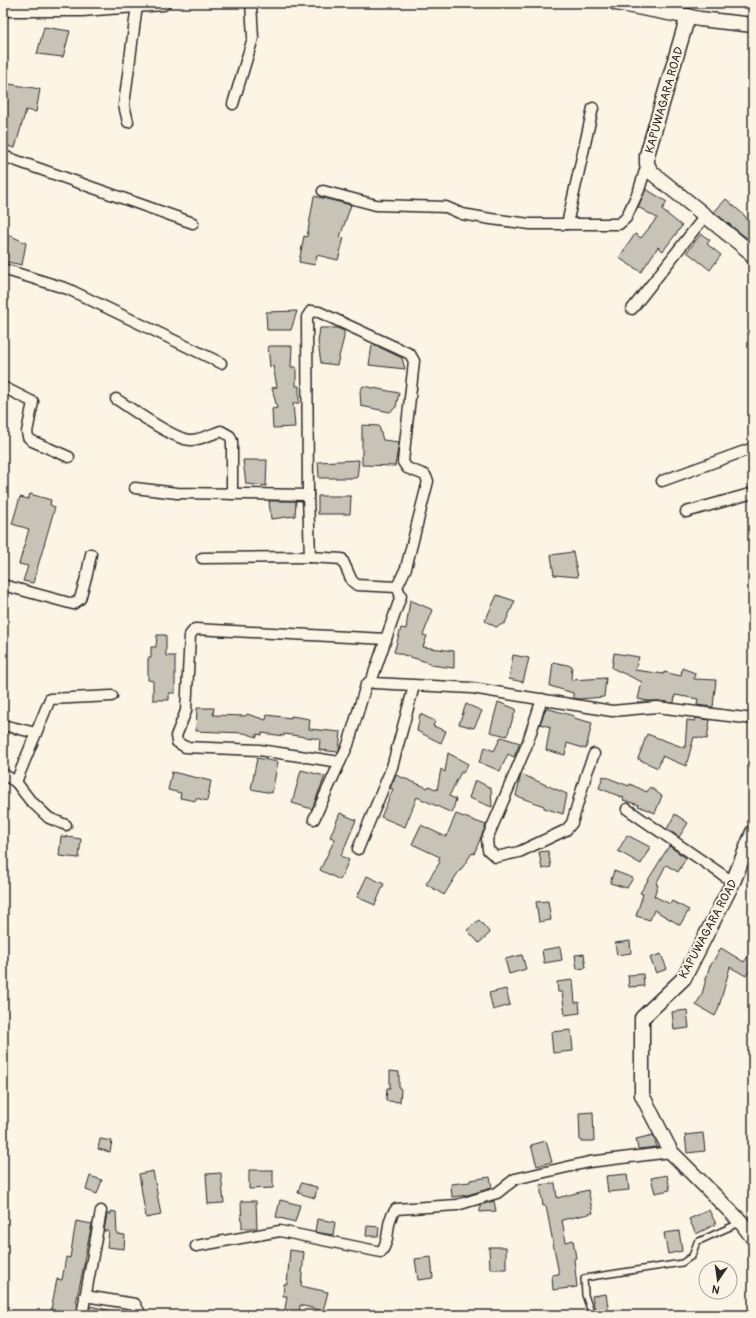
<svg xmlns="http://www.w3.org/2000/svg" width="756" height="1318" viewBox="0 0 756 1318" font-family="Pangolin,sans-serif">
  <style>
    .building { fill: #c8c3b7; stroke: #2b2b2b }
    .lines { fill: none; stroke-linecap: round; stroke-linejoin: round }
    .lane-casing { stroke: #2b2b2b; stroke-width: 8 }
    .street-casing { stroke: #2b2b2b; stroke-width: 13 }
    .secondary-casing { stroke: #2b2b2b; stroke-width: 17 }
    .lane { stroke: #fcf5e5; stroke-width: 5 }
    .street { stroke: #fcf5e5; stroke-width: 10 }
    .secondary { stroke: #fcf5e5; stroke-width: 14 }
    .labels { text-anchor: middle; stroke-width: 4; stroke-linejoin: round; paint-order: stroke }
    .street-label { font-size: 12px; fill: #2b2b2b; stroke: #fcf5e5 }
  </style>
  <rect width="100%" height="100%" fill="#fcf5e5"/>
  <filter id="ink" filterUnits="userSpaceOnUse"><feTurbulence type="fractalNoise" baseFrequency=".025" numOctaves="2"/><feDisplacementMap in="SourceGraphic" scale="8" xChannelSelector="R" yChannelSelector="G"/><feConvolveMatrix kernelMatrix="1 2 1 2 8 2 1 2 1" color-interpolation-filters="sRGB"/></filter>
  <g filter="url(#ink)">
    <g class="building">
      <path d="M44 27 70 31 63 57 37 54Z"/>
      <path d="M3 83 40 89 36 112 26 110 15 148 3 145Z"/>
      <path d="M646 189 667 202 662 210 682 226 663 251 658 247 641 272 619 258 635 234 641 238 657 218 638 207Z"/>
      <path d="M314 196 351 205 340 237 344 238 338 260 317 255 315 265 299 262 304 236 307 237Z"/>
      <path d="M726 199 744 215 753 227V243L714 212Z"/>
      <path d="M3 232 26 243 22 265 3 261Z"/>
      <path d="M701 234 710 240 707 244 721 255 710 270 687 252Z"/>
      <path d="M297 311 291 330H267L266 312Z"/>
      <path d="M320 328H337L344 331V337L337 365 321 363 318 342Z"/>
      <path d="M372 345 381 348 402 358 405 369 369 365Z"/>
      <path d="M268 346H292L291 367H296V386H299V403H293L295 427 273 428 272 409 277 408 272 388 277 387 273 366 270 367Z"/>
      <path d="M363 386 399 393 396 407 390 412 361 406 360 392Z"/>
      <path d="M362 425 379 426 383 440 399 442 395 466 362 465Z"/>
      <path d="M243 460H267L266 486 246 484Z"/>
      <path d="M359 460 357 478H319L318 462Z"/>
      <path d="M30 494 51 500 50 505 55 507 33 583 23 581 28 566 19 564 29 529 12 524 20 497 28 499Z"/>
      <path d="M318 496H351L350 514H318Z"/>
      <path d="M269 501H296L295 516 271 519Z"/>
      <path d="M573 552 578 577 554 575 551 555Z"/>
      <path d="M497 595 515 601 505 623 496 627 485 621Z"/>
      <path d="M410 600 433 610 423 635 427 636 423 647 454 651V668L430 665V663L394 652 401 628 406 629Z"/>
      <path d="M157 635H166V656H175V693H169V700H153V681L148 680V658H151V647H156Z"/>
      <path d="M614 653 639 657 635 670 664 674V672L681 676 682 668 695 673 694 679 716 680 713 707 697 705 698 699 675 695 674 703 658 701H648L638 699 642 682 612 668Z"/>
      <path d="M513 655 529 658 523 682 509 679Z"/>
      <path d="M553 662 572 666 571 680 606 678 604 697 579 699 573 698V693L550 686Z"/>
      <path d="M498 702 516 709 507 736 490 732Z"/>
      <path d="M466 704 482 711 474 728 459 724Z"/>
      <path d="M197 708H214L213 715 246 716 247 714 266 720 267 715 291 718V716L310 719 309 729 341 732 339 749 338 752 319 750 320 739 284 734V736L262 733V735L257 734V737L244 733 196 731Z"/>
      <path d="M546 708 574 716V718L592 723 586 749 567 743 565 755 546 750 550 727 540 724Z"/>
      <path d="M420 714 435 721 433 726 446 731 441 743 417 731Z"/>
      <path d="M696 718 710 720 707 739 694 737 686 766 662 756 658 768 638 759 647 734 685 748 687 720 695 721Z"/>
      <path d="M501 737 520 743 514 757 508 754 500 771 479 762 485 747 494 751Z"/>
      <path d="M448 753 468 764 463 773 461 772 449 796 456 799 452 813 417 797 405 827 381 817 393 789 390 788 396 775 428 788 429 786 437 790 441 769 445 772Z"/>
      <path d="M257 758 278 762 272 793 251 789Z"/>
      <path d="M301 770 325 776 312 809 292 803Z"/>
      <path d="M172 772 211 781 207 801 196 798V801L180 798 181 793 168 790Z"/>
      <path d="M521 774 567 794 563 814 544 808V806L516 796Z"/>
      <path d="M603 776 629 786 630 784 647 792 650 787 662 796 655 813 638 806 639 805 623 800 624 798 599 788Z"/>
      <path d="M475 780 491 788 492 807 469 798Z"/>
      <path d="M340 813 356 820 341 856 349 860 340 880 320 870 335 839 330 837Z"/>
      <path d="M456 814 486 825 474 854 472 853 460 871H459L444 895 426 884 440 862 438 860 440 857 412 844 421 825 446 837Z"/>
      <path d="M675 814 688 823 679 837 667 829Z"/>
      <path d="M627 835 650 847 641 864 618 851Z"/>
      <path d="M61 836 81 839 79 858 59 856Z"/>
      <path d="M669 846 686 858 678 872 666 865 656 884 658 885 654 896 670 904 672 901 689 910 680 925 654 910 650 920 636 916 643 894 640 893Z"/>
      <path d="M548 851 551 867 542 869 539 852Z"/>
      <path d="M614 871 633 878 627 888 610 883Z"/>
      <path d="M367 876 384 884 375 905 357 897Z"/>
      <path d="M548 901 551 920 539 922 536 902Z"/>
      <path d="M479 920 490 933 479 943 467 930Z"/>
      <path d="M630 941 631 953 617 955 615 943Z"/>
      <path d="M560 947 562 960 544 963 542 950Z"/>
      <path d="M721 948 744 962 753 949V965L746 976 730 967 718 1010 715 1016 696 1005 702 994 709 968Z"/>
      <path d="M584 954 586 968 577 969 575 955Z"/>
      <path d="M661 954 667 969 656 973 650 958Z"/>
      <path d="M522 955 526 969 509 974 505 959Z"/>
      <path d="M643 974 644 986 629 987 628 975Z"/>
      <path d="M573 980 575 1003 579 1002 580 1013 565 1015 562 992H558L557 982Z"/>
      <path d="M506 989 510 1005 493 1010 489 993Z"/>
      <path d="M687 1010 689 1028 674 1030 672 1012Z"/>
      <path d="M571 1030 573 1051 553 1053 551 1032Z"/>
      <path d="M390 1071 399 1072V1088L401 1089 400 1102 386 1101 387 1088H390Z"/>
      <path d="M593 1112 594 1141H580L579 1113Z"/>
      <path d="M703 1133 705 1151 687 1153 685 1135Z"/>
      <path d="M653 1135 657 1147 638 1149 636 1139Z"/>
      <path d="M100 1139 112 1141 110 1152 98 1149Z"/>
      <path d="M546 1141 552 1162 537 1166 531 1145Z"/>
      <path d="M249 1170H273V1188L249 1189Z"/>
      <path d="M153 1171 161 1215 146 1218 139 1174Z"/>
      <path d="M221 1173 224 1203 208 1204 206 1174Z"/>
      <path d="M627 1174 629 1190 608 1192 606 1176Z"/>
      <path d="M667 1175 670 1190 655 1193 651 1178Z"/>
      <path d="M90 1176 102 1180 97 1194 86 1190Z"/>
      <path d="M490 1177 492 1188 467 1195 452 1197 451 1184 470 1182V1180Z"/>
      <path d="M301 1183 317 1187 315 1198 298 1193Z"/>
      <path d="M555 1183 557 1198 588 1190 593 1213 562 1220 566 1242 573 1240 576 1258 574 1259 577 1287 553 1290 552 1275 559 1274 546 1206H543L540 1185Z"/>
      <path d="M280 1200 300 1205 295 1222 276 1217Z"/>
      <path d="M241 1201H256L257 1228H242Z"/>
      <path d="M494 1201 496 1211 480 1212V1205Z"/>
      <path d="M709 1210 716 1224 696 1234 689 1219Z"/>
      <path d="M111 1211 116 1212 117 1234 125 1235 124 1249 107 1247 109 1231H104L107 1214H111Z"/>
      <path d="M317 1219 335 1222 333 1235 315 1232Z"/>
      <path d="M76 1221 92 1224 84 1260H85L76 1303H78L76 1315H50L57 1279 62 1280 66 1257 70 1258Z"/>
      <path d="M367 1226 379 1227 378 1236H366Z"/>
      <path d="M679 1231 682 1251 668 1254 664 1233Z"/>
      <path d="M489 1247H506V1269H490Z"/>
      <path d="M290 1250 304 1252 301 1286 328 1292 323 1311 300 1305 299 1315H284L287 1296H283L284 1284H287Z"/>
      <path d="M431 1257 433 1278 418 1280 415 1259Z"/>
      <path d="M606 1294 609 1313 596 1315 592 1296Z"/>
      <path d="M90 1306 112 1311V1315H89Z"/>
    </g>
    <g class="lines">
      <defs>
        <path id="lane" d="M592 1315 585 1295 584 1278 682 1263 692 1256 697 1242 739 1223"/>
        <g id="street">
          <path d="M233 104 253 38 251 3"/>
          <path d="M128 122 124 105 137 5"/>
          <path d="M3 156 193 223"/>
          <path d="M323 191 376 205 446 207 462 214 491 219 530 224H619L626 218 639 190 647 164"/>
          <path d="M567 224 593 108"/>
          <path d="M3 269 68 289 221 363"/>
          <path d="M632 309 705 216"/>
          <path d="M3 387 33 402 27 432 28 437 32 441 69 457"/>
          <path d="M116 399C131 408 176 442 192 440 202 439 212 434 221 431L230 436 232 441V494"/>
          <path d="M662 481 753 448"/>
          <path d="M135 488 177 493 308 495"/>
          <path d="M686 512 753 493"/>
          <path d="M202 558 310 557"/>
          <path d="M3 585 73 604 80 599 87 574 91 554"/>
          <path d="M397 587 406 568 428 481 425 475 407 468 403 462 414 361 410 354 319 312 311 311 307 317 308 495 310 557 342 559 352 581 357 585 397 587 401 596 372 679 374 683 472 688 612 711 657 707 753 719"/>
          <path d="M372 679 366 685 348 745 340 762 259 750 185 747 177 742 176 736 186 711 190 635 195 629 386 639"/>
          <path d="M542 699 526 747 487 839 488 850 496 857 519 852 566 830 572 823 587 772 594 754"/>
          <path d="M3 725 36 733"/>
          <path d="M3 774 16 782 29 799 49 818 66 825"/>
          <path d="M16 782 50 699 112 696"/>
          <path d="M627 809 733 882"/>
          <path d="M314 819 340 762"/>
          <path d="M358 849 392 767 414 686"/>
          <path d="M196 1246 280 1231 381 1252C392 1238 384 1223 396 1209L457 1205 497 1193 515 1179 589 1162 671 1152"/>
          <path d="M85 1296 135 1304 141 1315"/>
          <path d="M82 1315 101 1211"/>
        </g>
        <g id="secondary">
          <path d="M616 3 700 19 753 25"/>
          <path d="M3 9H82L163 3"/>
          <path d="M688 16 647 155V164L651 172 749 251 753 257"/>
          <path d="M753 832 733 882 684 978 642 1018V1095L671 1152 741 1222 753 1238"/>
        </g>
      </defs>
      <use href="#lane" class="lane-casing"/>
      <use href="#street" class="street-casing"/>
      <use href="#secondary" class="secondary-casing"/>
      <use href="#lane" class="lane"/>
      <use href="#street" class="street"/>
      <use href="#secondary" class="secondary"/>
    </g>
  </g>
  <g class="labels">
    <g class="street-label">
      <text transform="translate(664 100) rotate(-74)" y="4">KAPUWAGARA ROAD</text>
      <text transform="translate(708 929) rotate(-62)" y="4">KAPUWAGARA ROAD</text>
    </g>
  </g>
  <rect width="756" height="1318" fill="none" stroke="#fcf5e5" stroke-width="16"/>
  <rect x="8" y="8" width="740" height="1302" fill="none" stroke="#2b2b2b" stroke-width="1.5" filter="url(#ink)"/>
  <g transform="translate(718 1280) rotate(193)"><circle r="19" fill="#fcf5e5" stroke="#a8a49b"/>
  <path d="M0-3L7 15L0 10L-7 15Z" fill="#2b2b2b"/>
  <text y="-6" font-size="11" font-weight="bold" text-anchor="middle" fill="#2b2b2b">N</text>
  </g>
</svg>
